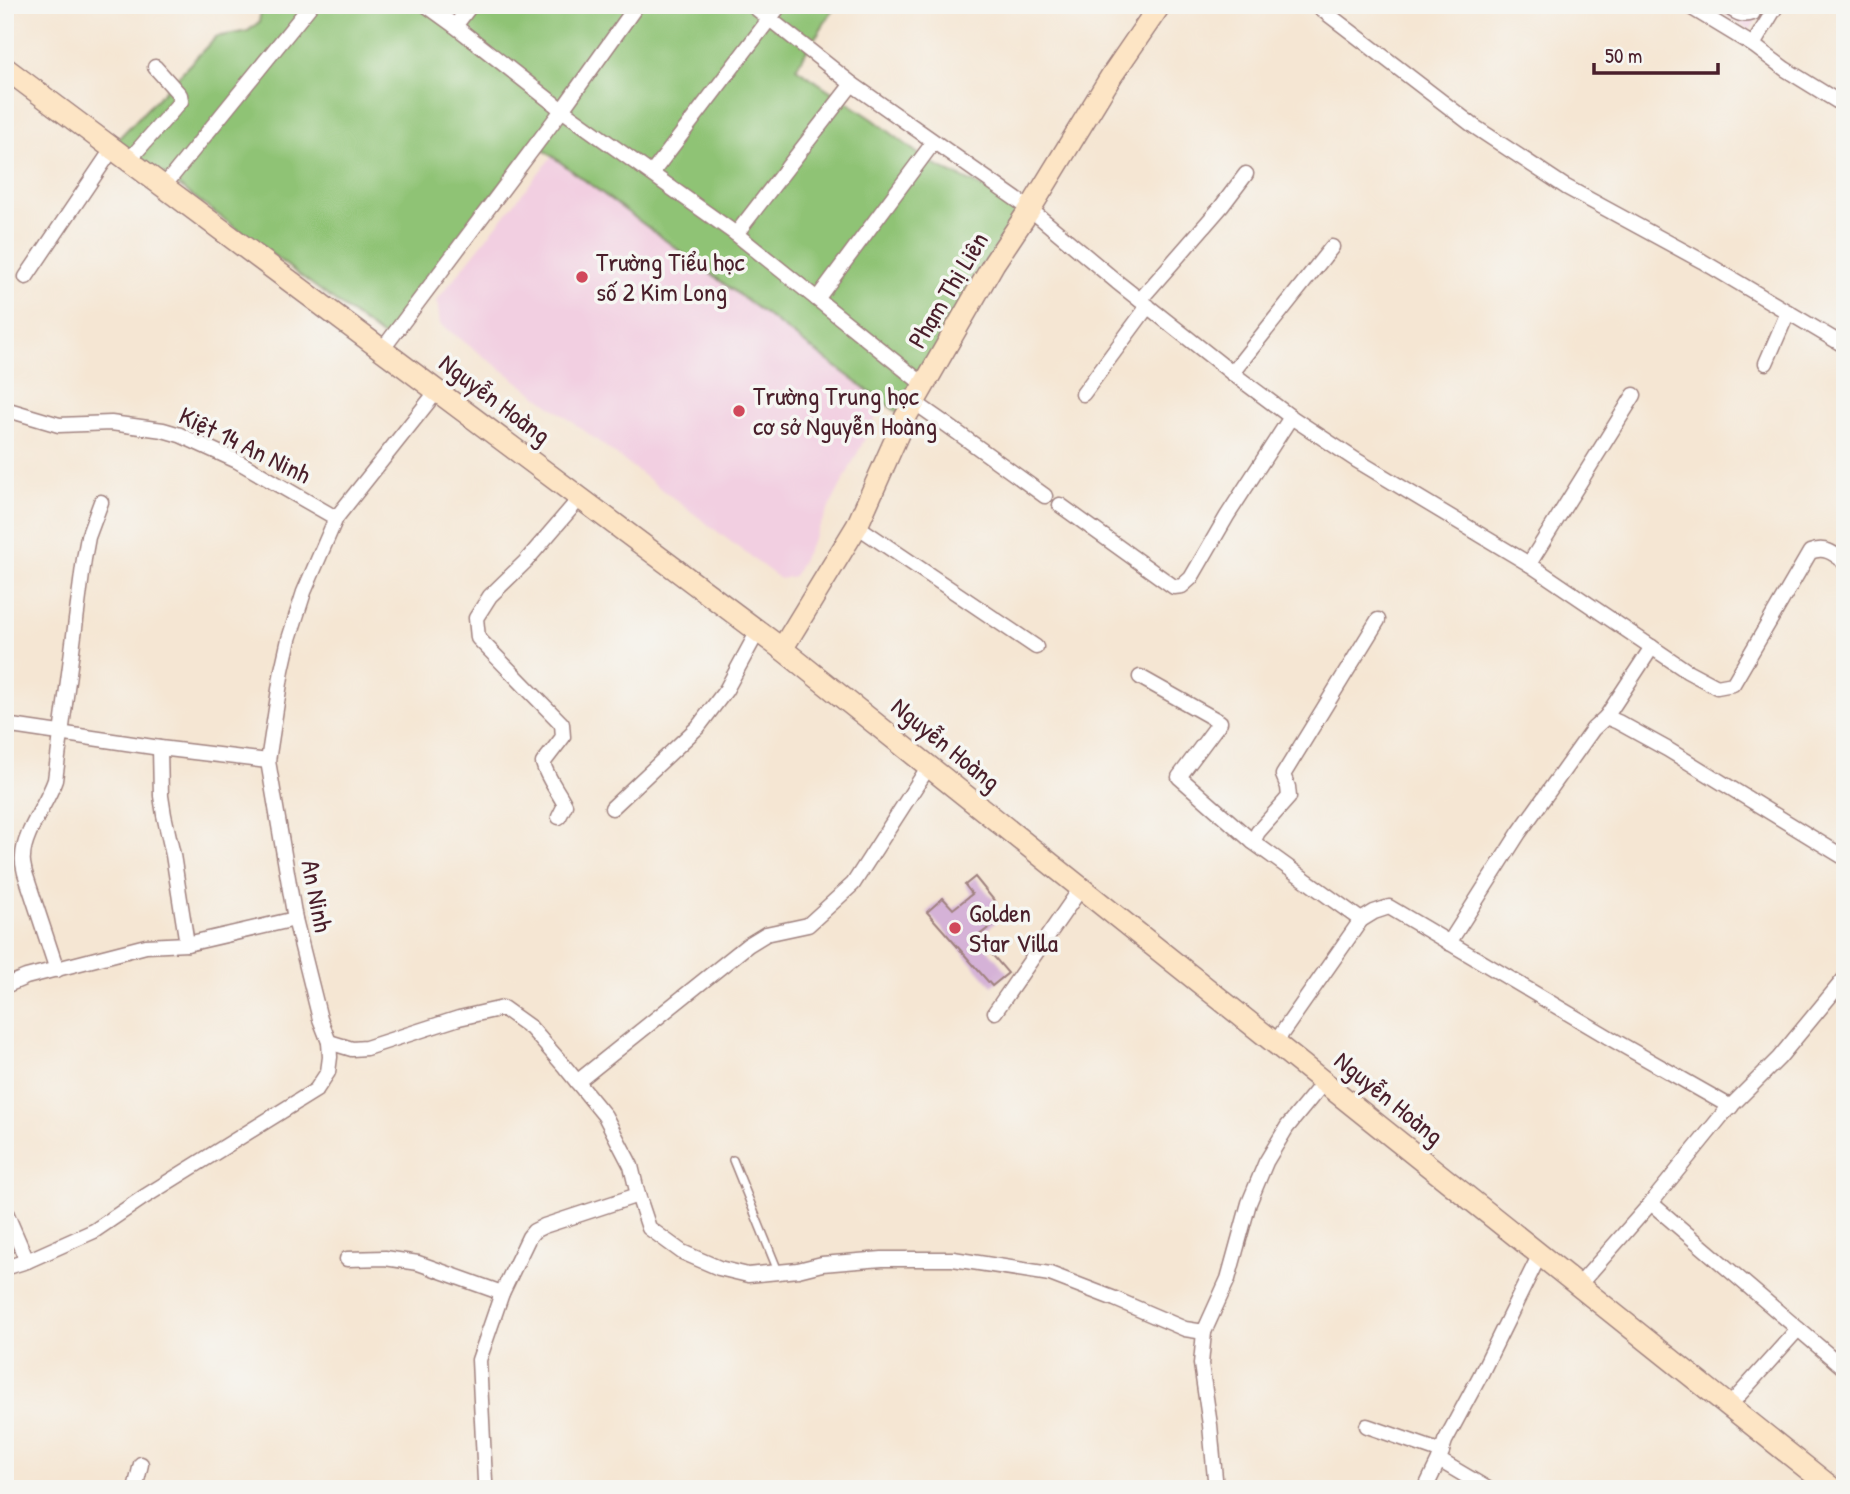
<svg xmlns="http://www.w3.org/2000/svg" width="1850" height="1494" viewBox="0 0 1850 1494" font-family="'Patrick Hand',sans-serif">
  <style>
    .built { fill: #f2cfe1 }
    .green { fill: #8fc375; stroke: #6c7150; stroke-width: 2 }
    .building { fill: #d5b2d7 }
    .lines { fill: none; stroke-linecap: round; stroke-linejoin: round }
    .lane-casing { stroke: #a0827f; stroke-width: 10 }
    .street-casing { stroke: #a0827f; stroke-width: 17 }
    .secondary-casing { stroke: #a0827f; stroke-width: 24 }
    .lane { stroke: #fff; stroke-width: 7 }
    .street { stroke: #fff; stroke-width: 14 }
    .secondary { stroke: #fde5c5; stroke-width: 21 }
    .poi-dot { fill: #d1495b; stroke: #f6f6f2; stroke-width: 2.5 }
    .labels { text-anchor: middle; stroke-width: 7; stroke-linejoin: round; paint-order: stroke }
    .poi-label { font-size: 26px; fill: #4a1f2b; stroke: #f6f6f2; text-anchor: start }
    .street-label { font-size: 26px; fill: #4a1f2b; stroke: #f6f6f2 }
  </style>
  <rect width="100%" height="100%" fill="#f6f6f2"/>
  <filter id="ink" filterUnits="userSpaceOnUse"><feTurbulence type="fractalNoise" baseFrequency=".0143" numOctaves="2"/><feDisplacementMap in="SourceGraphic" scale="14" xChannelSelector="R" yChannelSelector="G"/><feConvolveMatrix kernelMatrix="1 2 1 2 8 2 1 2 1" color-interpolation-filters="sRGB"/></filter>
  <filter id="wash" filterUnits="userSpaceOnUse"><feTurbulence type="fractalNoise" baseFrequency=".00686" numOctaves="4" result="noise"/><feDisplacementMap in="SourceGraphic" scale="28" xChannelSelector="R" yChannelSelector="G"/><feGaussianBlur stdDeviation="1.57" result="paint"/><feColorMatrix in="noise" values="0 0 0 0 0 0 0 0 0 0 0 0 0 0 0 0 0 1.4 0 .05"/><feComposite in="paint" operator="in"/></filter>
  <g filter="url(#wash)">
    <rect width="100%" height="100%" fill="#f5e6d3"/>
    <g class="built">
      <path d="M1711 5H1765L1750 31Z"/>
      <path d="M568 136 889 392 794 576 780 579 582 429 440 324 437 300Z"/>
    </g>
    <path class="green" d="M262 5H836L796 68 874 120 930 163 1030 209 905 418 533 142 386 339 117 140 216 37 248 31 259 22Z"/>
    <g id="blocks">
      <path class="building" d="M975 877 997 904 987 911 996 922 977 937 1008 973 992 986 927 912 943 898 953 909 972 894 965 885Z"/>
    </g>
  </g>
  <g filter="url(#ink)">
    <use href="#blocks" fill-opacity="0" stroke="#a0827f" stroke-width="2"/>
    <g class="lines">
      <defs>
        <g id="lane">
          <path d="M1719 5C1733 14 1739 22 1755 16L1761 5"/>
          <path d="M733 1160 778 1271"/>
        </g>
        <g id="street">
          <path d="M426 5 455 26 562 110 736 234 924 385"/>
          <path d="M752 5 852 84 1030 209 1117 282 1232 373 1291 417 1356 460 1529 564 1687 671 1717 687 1733 684 1810 552C1825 546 1833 553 1845 562"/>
          <path d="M1316 5 1475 127 1566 187 1702 261 1845 346"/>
          <path d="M1687 5 1753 45 1785 69 1845 106"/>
          <path d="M455 26 471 5"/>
          <path d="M1753 45 1777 5"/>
          <path d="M129 160 181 101 180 95 155 67"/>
          <path d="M652 173 780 5"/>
          <path d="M164 186 311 5"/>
          <path d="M736 234 852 84"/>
          <path d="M26 277 113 148"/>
          <path d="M817 299 933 143"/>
          <path d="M1140 300 1221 207 1246 174"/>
          <path d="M382 350 562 110 637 5"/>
          <path d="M1766 363 1788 312"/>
          <path d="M1232 373 1332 247"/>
          <path d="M1083 394 1148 306"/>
          <path d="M914 402 947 425 1045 496"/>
          <path d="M5 409 59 425 111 423 163 430 180 435 237 461 336 518"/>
          <path d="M1060 505 1174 587 1182 586 1191 578 1227 516 1291 417"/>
          <path d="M857 526 1036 647"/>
          <path d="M1529 564 1634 395"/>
          <path d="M1140 677 1220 722 1179 777 1253 842"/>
          <path d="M1606 717 1652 647"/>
          <path d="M5 725 160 748 268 761"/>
          <path d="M160 748 161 796 164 815 173 855 187 944"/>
          <path d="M612 808 698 727 726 690 758 631"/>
          <path d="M559 817 565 805C558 791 547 778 543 763L563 737 562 724 478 638 476 618 490 596 525 562 580 498"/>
          <path d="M1361 920 1253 842 1258 832 1289 797 1288 787 1283 775 1378 620"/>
          <path d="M1449 943 1519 833 1593 729 1606 717 1618 722 1667 749 1845 858"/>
          <path d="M57 970 25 873C24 868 22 862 23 857 23 834 47 804 55 780L84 559 88 537 101 502"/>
          <path d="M5 986 26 977 146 946 187 944 295 919"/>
          <path d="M995 1012 1081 888"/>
          <path d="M329 1042 352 1049 366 1048 459 1018 503 1008 531 1028 565 1067 605 1116 631 1166 638 1195 649 1228 682 1252 719 1268 748 1275 798 1270 822 1264 882 1259H953L1050 1274 1115 1299 1185 1329 1204 1332 1228 1279 1249 1203 1266 1162 1287 1127 1324 1082"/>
          <path d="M1275 1043 1361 920 1374 912 1389 907 1615 1041 1731 1107"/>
          <path d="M577 1082 748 945 766 934 808 925 853 884 929 766"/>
          <path d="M1651 1203 1845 1369"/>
          <path d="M5 1210 27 1261"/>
          <path d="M347 1259 385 1258 418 1263 502 1293"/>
          <path d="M5 1268 27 1261 94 1231 144 1197 316 1090 328 1072 330 1057 329 1042 320 1019 295 919 268 761 282 670 289 639 304 592 336 518 437 391"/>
          <path d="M1579 1285 1651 1203 1723 1114 1779 1058 1845 978"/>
          <path d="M1204 1332 1201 1364 1210 1425 1216 1489"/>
          <path d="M1730 1405 1798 1329"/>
          <path d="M1367 1426 1442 1452"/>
          <path d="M1439 1460 1488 1489"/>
          <path d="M485 1481 479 1360 502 1293 529 1237 534 1231 544 1226 638 1195"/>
          <path d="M135 1489 141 1464"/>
          <path d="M1425 1489 1439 1460 1445 1441 1480 1376 1540 1254"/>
        </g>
        <g id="secondary">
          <path d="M5 68 782 649 1833 1489"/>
          <path d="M782 649 857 526 905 418 994 263 1030 209 1112 75 1160 5"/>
        </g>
      </defs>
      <use href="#lane" class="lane-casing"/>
      <use href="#street" class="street-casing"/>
      <use href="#secondary" class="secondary-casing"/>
      <use href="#lane" class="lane"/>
      <use href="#street" class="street"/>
      <use href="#secondary" class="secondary"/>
    </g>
  </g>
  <g class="poi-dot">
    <circle cx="582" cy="277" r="7"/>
    <circle cx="739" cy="411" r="7"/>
    <circle cx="955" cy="928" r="7"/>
  </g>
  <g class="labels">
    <g class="poi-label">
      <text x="596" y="271">Trường Tiểu học<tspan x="596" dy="30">số 2 Kim Long</tspan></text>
      <text x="753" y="405">Trường Trung học<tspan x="753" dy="30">cơ sở Nguyễn Hoàng</tspan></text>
      <text x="969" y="922">Golden<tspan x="969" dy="30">Star Villa</tspan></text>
    </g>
    <g class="street-label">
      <text transform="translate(948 290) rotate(-59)" y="9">Phạm Thị Liên</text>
      <text transform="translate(495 399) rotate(37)" y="9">Nguyễn Hoàng</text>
      <text transform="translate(245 445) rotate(26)" y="9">Kiệt 14 An Ninh</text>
      <text transform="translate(946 744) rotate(39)" y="9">Nguyễn Hoàng</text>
      <text transform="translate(317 896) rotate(79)" y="9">An Ninh</text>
      <text transform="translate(1389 1098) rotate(39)" y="9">Nguyễn Hoàng</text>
    </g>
  </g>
  <rect width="1850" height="1494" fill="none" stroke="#f6f6f2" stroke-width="28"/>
  <path d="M1594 63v10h124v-10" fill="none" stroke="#4a1f2b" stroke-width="3.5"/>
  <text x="1605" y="63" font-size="21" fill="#4a1f2b" stroke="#f6f6f2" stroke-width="5" paint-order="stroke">50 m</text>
</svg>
